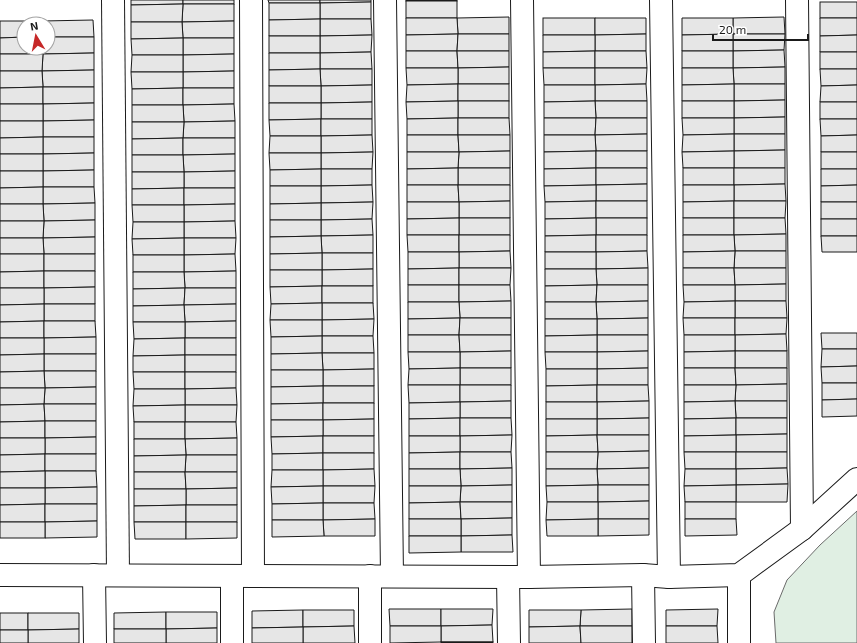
<svg xmlns="http://www.w3.org/2000/svg" width="857" height="643" viewBox="0 0 857 643" font-family="'Exo 2',sans-serif">
  <style>
    .green { fill: #e0efe3; stroke: #6a6a6a }
    .building { fill: #e6e6e6; stroke: #1a1a1a }
    .lines { fill: none; stroke-linecap: round; stroke-linejoin: round }
    .street-casing { stroke: #1a1a1a; stroke-width: 24 }
    .street { stroke: #fff; stroke-width: 22 }
  </style>
  <rect width="100%" height="100%" fill="#fff"/>
  <path class="green" d="M857 511V643H776L774 612 787 580 820 545Z"/>
  <g class="building">
    <path d="M131 0H183V4L131 5Z"/>
    <rect x="183" y="0" width="51" height="4"/>
    <path d="M268 0H320V3H269Z"/>
    <path d="M320 0H371V2L320 3Z"/>
    <rect x="406" y="0" width="51" height="1"/>
    <rect x="406" y="1" width="51" height="17"/>
    <path d="M371 2V19H320V3Z"/>
    <rect x="820" y="2" width="37" height="16"/>
    <path d="M269 3H320V19L269 20Z"/>
    <path d="M183 4H234V21L182 22Z"/>
    <path d="M183 4 182 22H131V5Z"/>
    <path d="M509 17V34H458L457 18Z"/>
    <path d="M784 17 785 34H733V18Z"/>
    <path d="M406 18H457L458 34 406 35Z"/>
    <rect x="543" y="18" width="52" height="17"/>
    <path d="M595 18H646V34L595 35Z"/>
    <path d="M682 18H733V34L682 35Z"/>
    <path d="M820 18H857V35L820 36Z"/>
    <path d="M320 19H371L372 35 320 36Z"/>
    <path d="M320 19V36H269V20Z"/>
    <path d="M93 20 94 37H48V24H42V21Z"/>
    <path d="M0 21H42V24H24V37L0 38Z"/>
    <path d="M234 21V38H183L182 22Z"/>
    <path d="M131 22H182L183 38 131 39Z"/>
    <path d="M458 34 457 51H406V35Z"/>
    <path d="M458 34H509V51H457Z"/>
    <path d="M646 34V51H595V35Z"/>
    <path d="M733 34H785L784 50 733 51Z"/>
    <path d="M733 34V51H682V35Z"/>
    <path d="M372 35 371 52 320 53V36Z"/>
    <path d="M543 35H595V51L543 52Z"/>
    <path d="M857 35V52H820V36Z"/>
    <rect x="269" y="36" width="51" height="17"/>
    <path d="M24 37V48H42L43 54H0V38Z"/>
    <path d="M48 37H94V53L43 54 42 48H48Z"/>
    <path d="M183 38H234V54L183 55Z"/>
    <path d="M183 38V55H132L131 39Z"/>
    <path d="M784 50 785 67 733 68V51Z"/>
    <path d="M406 51H457L458 68H406Z"/>
    <path d="M457 51H509V67L458 68Z"/>
    <path d="M595 51V68H543V52Z"/>
    <path d="M595 51H646L647 68H595Z"/>
    <rect x="682" y="51" width="51" height="17"/>
    <path d="M371 52 372 69H320V53Z"/>
    <rect x="820" y="52" width="37" height="17"/>
    <path d="M94 53V70L42 71 43 54Z"/>
    <path d="M269 53H320V69L269 70Z"/>
    <path d="M0 54H43L42 71H0Z"/>
    <path d="M234 54V71L183 72V55Z"/>
    <path d="M132 55H183V72H131Z"/>
    <path d="M509 67V84H458V68Z"/>
    <path d="M785 67V84H734L733 68Z"/>
    <path d="M406 68H458V84L407 85Z"/>
    <path d="M543 68H595V85H544Z"/>
    <path d="M595 68H647L646 84 595 85Z"/>
    <path d="M682 68H733L734 84 682 85Z"/>
    <path d="M320 69H372V85L321 86Z"/>
    <path d="M320 69 321 86H269V70Z"/>
    <path d="M820 69H857V85L821 86Z"/>
    <path d="M94 70V87H43L42 71Z"/>
    <path d="M0 71H42L43 87 0 88Z"/>
    <path d="M234 71V88H183V72Z"/>
    <path d="M131 72H183V88L132 89Z"/>
    <path d="M458 84V101L406 102 407 85Z"/>
    <rect x="458" y="84" width="51" height="17"/>
    <path d="M646 84 647 101H595V85Z"/>
    <path d="M734 84H785V100L734 101Z"/>
    <path d="M734 84V101H682V85Z"/>
    <path d="M372 85V102L321 103V86Z"/>
    <path d="M544 85H595V101L544 102Z"/>
    <path d="M857 85V102H820L821 86Z"/>
    <rect x="269" y="86" width="52" height="17"/>
    <path d="M43 87V104H0V88Z"/>
    <path d="M43 87H94V103L43 104Z"/>
    <path d="M183 88V105H132V89Z"/>
    <path d="M183 88H234V104L183 105Z"/>
    <path d="M785 100V117L734 118V101Z"/>
    <rect x="458" y="101" width="51" height="17"/>
    <path d="M458 101V118L407 119 406 102Z"/>
    <path d="M595 101H647V118H596Z"/>
    <path d="M595 101 596 118H544V102Z"/>
    <rect x="682" y="101" width="52" height="17"/>
    <path d="M372 102V119H321V103Z"/>
    <rect x="820" y="102" width="37" height="17"/>
    <path d="M94 103V120L43 121V104Z"/>
    <path d="M269 103H321V119L269 120Z"/>
    <rect x="0" y="104" width="43" height="17"/>
    <path d="M234 104 235 121 184 122 183 105Z"/>
    <path d="M132 105H183L184 122H132Z"/>
    <path d="M785 117V134H734V118Z"/>
    <path d="M458 118V135H407V119Z"/>
    <path d="M458 118H509L510 135H458Z"/>
    <path d="M544 118H596L595 135H544Z"/>
    <path d="M596 118H647V134L595 135Z"/>
    <path d="M682 118H734V134L683 135Z"/>
    <path d="M321 119V136H270L269 120Z"/>
    <path d="M321 119H372V135L321 136Z"/>
    <path d="M820 119H857V135L821 136Z"/>
    <path d="M94 120V137H43V121Z"/>
    <path d="M0 121H43V137L0 138Z"/>
    <path d="M235 121V138H183L184 122Z"/>
    <path d="M132 122H184L183 138 132 139Z"/>
    <path d="M647 134V151H596L595 135Z"/>
    <path d="M734 134H785V150L734 151Z"/>
    <path d="M734 134V151L682 152 683 135Z"/>
    <path d="M372 135 373 152 321 153V136Z"/>
    <path d="M407 135H458L459 152H407Z"/>
    <path d="M458 135H510V151L459 152Z"/>
    <path d="M544 135H595L596 151 544 152Z"/>
    <path d="M857 135V152H821V136Z"/>
    <path d="M270 136H321V153H269Z"/>
    <path d="M43 137H94V153L43 154Z"/>
    <path d="M43 137V154H0V138Z"/>
    <path d="M183 138V155H132V139Z"/>
    <path d="M183 138H235V154L183 155Z"/>
    <path d="M785 150V168H734V151Z"/>
    <path d="M510 151V168H458L459 152Z"/>
    <path d="M596 151V168L544 169V152Z"/>
    <rect x="596" y="151" width="51" height="17"/>
    <path d="M734 151V168H683L682 152Z"/>
    <path d="M373 152 372 169H321V153Z"/>
    <path d="M407 152H459L458 168 407 169Z"/>
    <rect x="821" y="152" width="36" height="17"/>
    <path d="M94 153V170L43 171V154Z"/>
    <path d="M269 153H321V169L270 170Z"/>
    <rect x="0" y="154" width="43" height="17"/>
    <path d="M235 154V171L184 172 183 155Z"/>
    <path d="M132 155H183L184 172H132Z"/>
    <rect x="458" y="168" width="52" height="17"/>
    <path d="M458 168V185H407V169Z"/>
    <path d="M596 168V185L544 186V169Z"/>
    <path d="M596 168H647V184L596 185Z"/>
    <rect x="683" y="168" width="51" height="17"/>
    <path d="M734 168H785V184L734 185Z"/>
    <path d="M321 169H372V185L321 186Z"/>
    <path d="M321 169V186H270V170Z"/>
    <path d="M821 169H857V185L821 186Z"/>
    <path d="M94 170V187H43V171Z"/>
    <path d="M0 171H43V187L0 188Z"/>
    <path d="M235 171V188H184V172Z"/>
    <path d="M132 172H184V188L132 189Z"/>
    <path d="M647 184V201H596V185Z"/>
    <path d="M785 184 786 201H734V185Z"/>
    <path d="M372 185 373 202 321 203V186Z"/>
    <path d="M407 185H458L459 202H407Z"/>
    <path d="M458 185H510V201L459 202Z"/>
    <path d="M596 185V201L545 202 544 186Z"/>
    <path d="M683 185H734V201L683 202Z"/>
    <path d="M857 185V202H821V186Z"/>
    <path d="M270 186H321V203L270 204Z"/>
    <path d="M43 187H94L95 203 43 204Z"/>
    <path d="M43 187V204H0V188Z"/>
    <path d="M184 188V205H132V189Z"/>
    <path d="M184 188H235V204L184 205Z"/>
    <path d="M510 201V218H459V202Z"/>
    <path d="M596 201V218L545 219V202Z"/>
    <rect x="596" y="201" width="51" height="17"/>
    <path d="M734 201V218H683V202Z"/>
    <path d="M734 201H786L785 218H734Z"/>
    <path d="M373 202 372 219 321 220V203Z"/>
    <path d="M407 202H459V218L407 219Z"/>
    <rect x="821" y="202" width="36" height="17"/>
    <path d="M95 203V220L44 221 43 204Z"/>
    <path d="M321 203V220H270V204Z"/>
    <path d="M0 204H43L44 221H0Z"/>
    <path d="M235 204V221L184 222V205Z"/>
    <path d="M132 205H184V222H133Z"/>
    <rect x="459" y="218" width="51" height="17"/>
    <path d="M459 218V235H407V219Z"/>
    <rect x="596" y="218" width="51" height="17"/>
    <path d="M596 218V235L545 236V219Z"/>
    <rect x="683" y="218" width="51" height="17"/>
    <path d="M734 218H785L786 234 734 235Z"/>
    <path d="M372 219 373 235 321 236V220Z"/>
    <rect x="821" y="219" width="36" height="17"/>
    <path d="M95 220V237L43 238 44 221Z"/>
    <path d="M270 220H321V236L270 237Z"/>
    <path d="M0 221H44L43 238H0Z"/>
    <path d="M235 221 236 238H184V222Z"/>
    <path d="M133 222H184V238L132 239Z"/>
    <path d="M786 234V251H735L734 235Z"/>
    <path d="M373 235V253H322L321 236Z"/>
    <path d="M407 235H459V252H408Z"/>
    <path d="M459 235H510V251L459 252Z"/>
    <path d="M596 235V252H545V236Z"/>
    <path d="M596 235H647V251L596 252Z"/>
    <path d="M683 235H734L735 251 683 252Z"/>
    <path d="M321 236 322 253 270 254V237Z"/>
    <path d="M821 236H857V252H822Z"/>
    <path d="M95 237V254H44L43 238Z"/>
    <path d="M0 238H43L44 254H0Z"/>
    <path d="M184 238H236L235 254 184 255Z"/>
    <path d="M184 238V255H133L132 239Z"/>
    <path d="M510 251 511 268H459V252Z"/>
    <path d="M647 251 648 268 596 269V252Z"/>
    <path d="M735 251H786V268H734Z"/>
    <path d="M735 251 734 268H683V252Z"/>
    <path d="M408 252H459V268L408 269Z"/>
    <rect x="545" y="252" width="51" height="17"/>
    <path d="M322 253H373V269L322 270Z"/>
    <path d="M322 253V270H270V254Z"/>
    <path d="M0 254H44V271L0 272Z"/>
    <rect x="44" y="254" width="51" height="17"/>
    <path d="M235 254 236 271 184 272V255Z"/>
    <rect x="133" y="255" width="51" height="17"/>
    <path d="M459 268V285H408V269Z"/>
    <path d="M459 268H511L510 285H459Z"/>
    <path d="M648 268V285H597L596 269Z"/>
    <path d="M683 268H734L735 285H683Z"/>
    <path d="M734 268H786V284L735 285Z"/>
    <path d="M373 269V286H322V270Z"/>
    <path d="M545 269H596L597 285 545 286Z"/>
    <path d="M270 270H322V286L270 287Z"/>
    <path d="M44 271V288H0V272Z"/>
    <path d="M44 271H95V287L44 288Z"/>
    <path d="M236 271V288H185L184 272Z"/>
    <path d="M133 272H184L185 288 133 289Z"/>
    <path d="M786 284V301H735V285Z"/>
    <rect x="408" y="285" width="51" height="17"/>
    <path d="M459 285H510L511 301 459 302Z"/>
    <path d="M597 285 596 302H545V286Z"/>
    <path d="M597 285H648V301L596 302Z"/>
    <path d="M683 285H735V301L684 302Z"/>
    <path d="M322 286V303L271 304 270 287Z"/>
    <rect x="322" y="286" width="51" height="17"/>
    <path d="M95 287V304H44V288Z"/>
    <path d="M0 288H44V304L0 305Z"/>
    <path d="M185 288 184 305 133 306V289Z"/>
    <path d="M185 288H236V304L184 305Z"/>
    <path d="M511 301V318H460L459 302Z"/>
    <path d="M648 301V318L597 319 596 302Z"/>
    <path d="M735 301H786L787 318H735Z"/>
    <path d="M735 301V318H683L684 302Z"/>
    <path d="M408 302H459L460 318 408 319Z"/>
    <path d="M545 302H596L597 319H545Z"/>
    <path d="M322 303H373L374 319 322 320Z"/>
    <path d="M322 303V320H270L271 304Z"/>
    <rect x="44" y="304" width="51" height="17"/>
    <path d="M44 304V321L0 322V305Z"/>
    <path d="M236 304V321L185 322 184 305Z"/>
    <path d="M184 305 185 322H133V306Z"/>
    <path d="M460 318 459 335H408V319Z"/>
    <path d="M460 318H511V335H459Z"/>
    <path d="M648 318V335H597V319Z"/>
    <path d="M683 318H735V335H684Z"/>
    <path d="M735 318H787L786 334 735 335Z"/>
    <path d="M374 319 373 336H322V320Z"/>
    <path d="M545 319H597V335L545 336Z"/>
    <path d="M270 320H322V336L271 337Z"/>
    <path d="M44 321V338H0V322Z"/>
    <path d="M44 321H95L96 337 44 338Z"/>
    <path d="M236 321V338H185V322Z"/>
    <path d="M133 322H185V338L134 339Z"/>
    <path d="M821 333H857V349H822Z"/>
    <path d="M786 334 787 351H735V335Z"/>
    <path d="M408 335H459L460 352H408Z"/>
    <path d="M459 335H511V351L460 352Z"/>
    <path d="M597 335H648V351L597 352Z"/>
    <path d="M597 335V352H545V336Z"/>
    <path d="M684 335H735V351L684 352Z"/>
    <path d="M322 336H373L374 353H322Z"/>
    <path d="M322 336V353L271 354V337Z"/>
    <path d="M96 337V354H44V338Z"/>
    <path d="M0 338H44V354L0 355Z"/>
    <path d="M185 338V355L133 356 134 339Z"/>
    <rect x="185" y="338" width="51" height="17"/>
    <path d="M822 349H857V366L821 367Z"/>
    <path d="M511 351V368H460V352Z"/>
    <path d="M648 351V368L597 369V352Z"/>
    <rect x="735" y="351" width="52" height="17"/>
    <path d="M735 351V368H684V352Z"/>
    <path d="M408 352H460V368L409 369Z"/>
    <path d="M545 352H597V369H546Z"/>
    <path d="M322 353H374V369L323 370Z"/>
    <path d="M322 353 323 370H271V354Z"/>
    <rect x="44" y="354" width="52" height="17"/>
    <path d="M44 354V371L0 372V355Z"/>
    <path d="M185 355V372H133V356Z"/>
    <rect x="185" y="355" width="51" height="17"/>
    <path d="M857 366V383H822L821 367Z"/>
    <rect x="460" y="368" width="51" height="17"/>
    <path d="M460 368V385H408L409 369Z"/>
    <path d="M648 368V385H597V369Z"/>
    <path d="M684 368H735L736 385H684Z"/>
    <path d="M735 368H787V384L736 385Z"/>
    <path d="M374 369V386H323V370Z"/>
    <path d="M546 369H597V385L546 386Z"/>
    <path d="M271 370H323V386L271 387Z"/>
    <path d="M44 371H96V387L45 388Z"/>
    <path d="M44 371 45 388H0V372Z"/>
    <path d="M133 372H185V389H134Z"/>
    <path d="M185 372H236V388L185 389Z"/>
    <path d="M822 383H857V399L822 400Z"/>
    <path d="M787 384V401H735L736 385Z"/>
    <path d="M408 385H460V402L409 403Z"/>
    <path d="M460 385H511V401L460 402Z"/>
    <path d="M597 385V402H546V386Z"/>
    <path d="M597 385H648L649 401 597 402Z"/>
    <path d="M684 385H736L735 401 684 402Z"/>
    <rect x="323" y="386" width="51" height="17"/>
    <path d="M323 386V403L271 404V387Z"/>
    <path d="M96 387V404H44L45 388Z"/>
    <path d="M0 388H45L44 404 0 405Z"/>
    <path d="M236 388 237 405H185V389Z"/>
    <path d="M134 389H185V405L133 406Z"/>
    <path d="M857 399V416L822 417V400Z"/>
    <path d="M511 401V418H460V402Z"/>
    <path d="M649 401V418L597 419V402Z"/>
    <path d="M735 401H787V418H736Z"/>
    <path d="M735 401 736 418 684 419V402Z"/>
    <path d="M460 402V418L409 419V403Z"/>
    <rect x="546" y="402" width="51" height="17"/>
    <path d="M323 403V420H271V404Z"/>
    <path d="M323 403H374V419L323 420Z"/>
    <path d="M44 404 45 421 0 422V405Z"/>
    <path d="M44 404H96V421H45Z"/>
    <path d="M185 405H237L236 422H185Z"/>
    <path d="M185 405V422H134L133 406Z"/>
    <path d="M460 418V436H409V419Z"/>
    <path d="M460 418H511L512 435 460 436Z"/>
    <path d="M649 418V435H597V419Z"/>
    <path d="M736 418V435L684 436V419Z"/>
    <path d="M736 418H787V434L736 435Z"/>
    <path d="M374 419V436H323V420Z"/>
    <path d="M546 419H597V435L546 436Z"/>
    <path d="M271 420H323V436L271 437Z"/>
    <path d="M45 421V438H0V422Z"/>
    <path d="M45 421H96V437L45 438Z"/>
    <rect x="134" y="422" width="51" height="17"/>
    <path d="M185 422H236L237 438 185 439Z"/>
    <path d="M787 434V452H736V435Z"/>
    <path d="M512 435 511 452H460V436Z"/>
    <path d="M597 435 598 452H546V436Z"/>
    <path d="M597 435H649V451L598 452Z"/>
    <path d="M736 435V452H684V436Z"/>
    <path d="M323 436V453L272 454 271 437Z"/>
    <rect x="323" y="436" width="51" height="17"/>
    <path d="M409 436H460V452L409 453Z"/>
    <path d="M96 437V454H45V438Z"/>
    <path d="M0 438H45V454L0 455Z"/>
    <path d="M237 438V455H186L185 439Z"/>
    <path d="M134 439H185L186 455 134 456Z"/>
    <path d="M649 451V468L597 469 598 452Z"/>
    <path d="M460 452V469H409V453Z"/>
    <path d="M460 452H511L512 468 460 469Z"/>
    <path d="M546 452H598L597 469H546Z"/>
    <path d="M684 452H736V469H685Z"/>
    <path d="M736 452H787V468L736 469Z"/>
    <path d="M323 453V470H272V454Z"/>
    <path d="M323 453H374V469L323 470Z"/>
    <path d="M45 454V471L0 472V455Z"/>
    <rect x="45" y="454" width="51" height="17"/>
    <path d="M186 455H237V472H185Z"/>
    <path d="M186 455 185 472H134V456Z"/>
    <path d="M512 468V485L461 486 460 469Z"/>
    <path d="M649 468V485H598L597 469Z"/>
    <path d="M787 468 788 484 736 485V469Z"/>
    <path d="M374 469 375 486H323V470Z"/>
    <path d="M409 469H460L461 486H409Z"/>
    <path d="M546 469H597L598 485 546 486Z"/>
    <path d="M685 469H736V485L684 486Z"/>
    <path d="M272 470H323V486L271 487Z"/>
    <path d="M45 471H96L97 487 45 488Z"/>
    <path d="M45 471V488H0V472Z"/>
    <path d="M134 472H185L186 489H134Z"/>
    <path d="M185 472H237V488L186 489Z"/>
    <path d="M788 484 787 502H736V485Z"/>
    <path d="M512 485V502H460L461 486Z"/>
    <path d="M598 485V502H547L546 486Z"/>
    <path d="M598 485H649V501L598 502Z"/>
    <path d="M736 485V502H685L684 486Z"/>
    <path d="M323 486H375L374 503H323Z"/>
    <path d="M323 486V503L272 504 271 487Z"/>
    <path d="M409 486H461L460 502 409 503Z"/>
    <path d="M97 487V504H45V488Z"/>
    <path d="M0 488H45V504L0 505Z"/>
    <path d="M237 488V505H186V489Z"/>
    <path d="M134 489H186V505L134 506Z"/>
    <path d="M649 501V519H598V502Z"/>
    <path d="M460 502 461 519H409V503Z"/>
    <path d="M460 502H512V518L461 519Z"/>
    <path d="M547 502H598V519L546 520Z"/>
    <rect x="685" y="502" width="51" height="17"/>
    <path d="M323 503H374L375 519 323 520Z"/>
    <path d="M323 503V520H272V504Z"/>
    <path d="M45 504V522H0V505Z"/>
    <path d="M45 504H97V521L45 522Z"/>
    <path d="M186 505V522H134V506Z"/>
    <rect x="186" y="505" width="51" height="17"/>
    <path d="M512 518V535L461 536V519Z"/>
    <path d="M375 519V536H324L323 520Z"/>
    <rect x="409" y="519" width="52" height="17"/>
    <path d="M598 519H649V535L598 536Z"/>
    <path d="M598 519V536H547L546 520Z"/>
    <path d="M685 519H736L737 535 685 536Z"/>
    <path d="M272 520H323L324 536 272 537Z"/>
    <path d="M97 521V537L45 538V522Z"/>
    <rect x="0" y="522" width="45" height="16"/>
    <path d="M134 522H186V539H135Z"/>
    <path d="M186 522H237V538L186 539Z"/>
    <path d="M512 535 513 552H461V536Z"/>
    <path d="M409 536H461V552L409 553Z"/>
    <path d="M389 609H441V626H390Z"/>
    <path d="M441 609H493L492 625 441 626Z"/>
    <path d="M632 609V626H580L581 610Z"/>
    <path d="M718 609 717 626H666V610Z"/>
    <path d="M303 610V627L252 628V611Z"/>
    <path d="M303 610H354V626L303 627Z"/>
    <path d="M529 610H581L580 626 529 627Z"/>
    <path d="M166 612V629H114V613Z"/>
    <path d="M166 612H217V628L166 629Z"/>
    <rect x="0" y="613" width="28" height="17"/>
    <path d="M28 613H79V629L28 630Z"/>
    <path d="M492 625 493 642H441V626Z"/>
    <path d="M354 626 355 643H303V627Z"/>
    <path d="M390 626H441V642L390 643Z"/>
    <path d="M580 626 581 643H529V627Z"/>
    <path d="M580 626H632V643H581Z"/>
    <path d="M666 626H717L718 643H666Z"/>
    <path d="M303 627V643H252V628Z"/>
    <path d="M217 628V643H166V629Z"/>
    <path d="M79 629V643H28V630Z"/>
    <rect x="114" y="629" width="52" height="14"/>
    <rect x="0" y="630" width="28" height="13"/>
    <rect x="441" y="642" width="52" height="1"/>
  </g>
  <g class="lines">
    <defs>
      <g id="street">
        <path d="M113 0 118 575"/>
        <path d="M251 0 253 575"/>
        <path d="M385 0 392 576"/>
        <path d="M522 0 529 577"/>
        <path d="M661 0 669 577"/>
        <path d="M797 0 802 529"/>
        <path d="M0 575 529 577 643 575 669 577 739 575 802 529 857 479"/>
        <path d="M94 575 95 643"/>
        <path d="M643 575 644 643"/>
        <path d="M232 576V643"/>
        <path d="M370 576V643"/>
        <path d="M508 577 509 643"/>
        <path d="M739 643V575"/>
      </g>
    </defs>
    <use href="#street" class="street-casing"/>
    <use href="#street" class="street"/>
  </g>
  <g transform="translate(36 36) rotate(350)"><circle r="19" fill="#ffffff" stroke="#a3a3a3"/>
  <path d="M0-3L7 15L0 10L-7 15Z" fill="#c62828"/>
  <text y="-6" font-size="11" font-weight="bold" text-anchor="middle" fill="#1a1a1a">N</text>
  </g>
  <path d="M713 34v6h95v-6" fill="none" stroke="#1a1a1a" stroke-width="2"/>
  <text x="719" y="34" font-size="12" fill="#1a1a1a" stroke="#ffffff" stroke-width="3" paint-order="stroke">20 m</text>
</svg>
